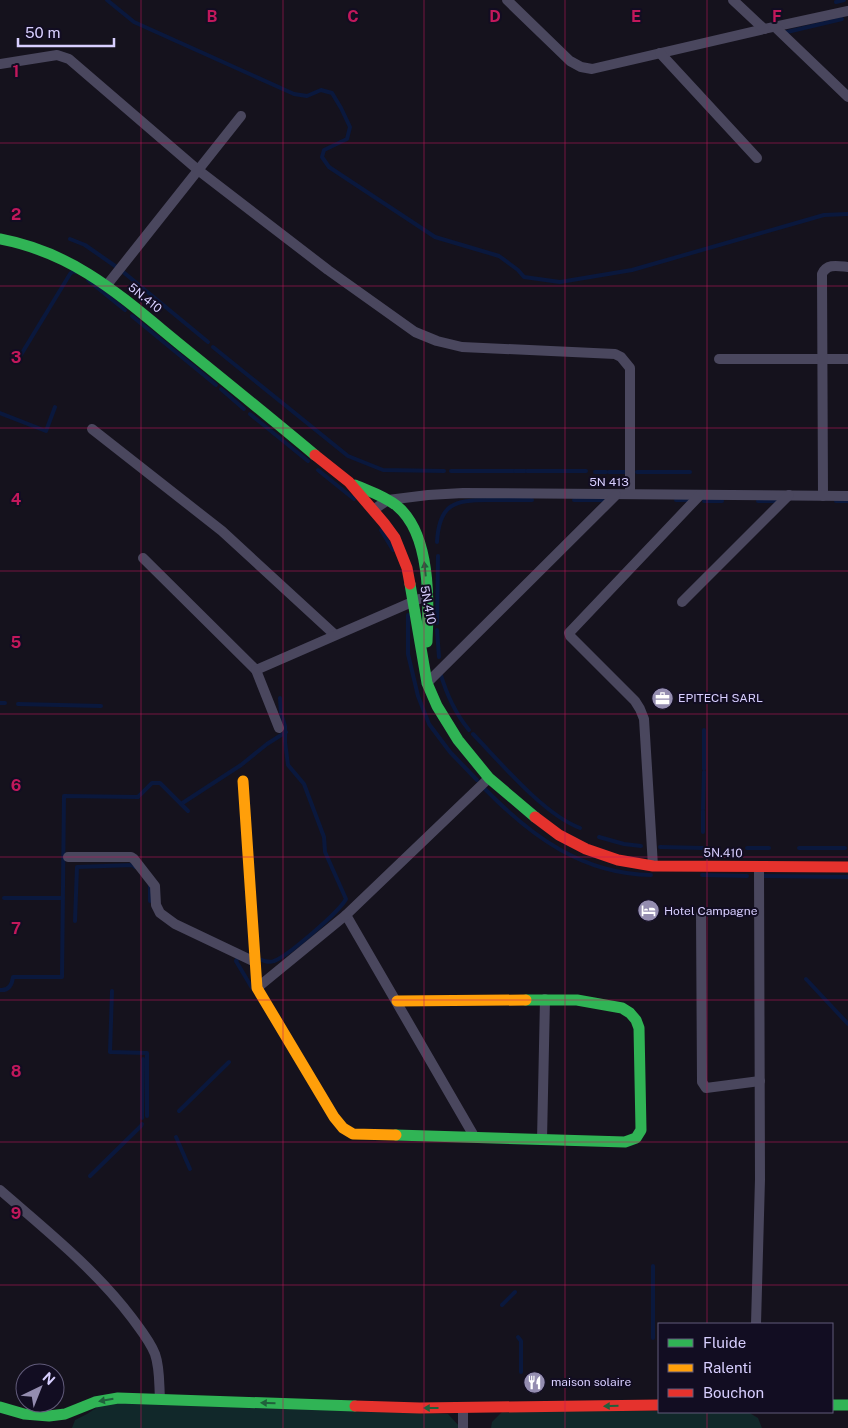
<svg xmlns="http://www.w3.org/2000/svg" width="848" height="1428" viewBox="0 0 848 1428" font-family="'Public Sans',sans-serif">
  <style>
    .green { fill: #11282a }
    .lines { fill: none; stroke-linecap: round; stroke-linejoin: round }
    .stream { stroke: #0a183d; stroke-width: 4 }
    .street { stroke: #4a475e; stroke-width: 10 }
    .fast { stroke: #30b455; stroke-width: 11 }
    .slow { stroke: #ff9f0a; stroke-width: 11 }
    .jam { stroke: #e5322d; stroke-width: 11 }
    .oneway { fill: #21603c }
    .grid { fill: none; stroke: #c2185b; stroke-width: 1; stroke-opacity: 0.55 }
    .labels { text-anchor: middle; stroke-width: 4; stroke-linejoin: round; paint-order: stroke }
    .street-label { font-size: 12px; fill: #d8cfff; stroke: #120d22 }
    .poi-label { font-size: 12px; fill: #d8cfff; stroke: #120d22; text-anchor: start }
    .grid-label { font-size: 16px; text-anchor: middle; font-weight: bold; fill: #c2185b; stroke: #120d22; stroke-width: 4; stroke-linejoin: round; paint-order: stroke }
  </style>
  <rect width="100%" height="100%" fill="#15121d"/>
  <g class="green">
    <path d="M105 1402 448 1414 461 1428H72L75 1420 87 1414Z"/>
    <path d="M505 1409 748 1412 758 1418 762 1428H491L492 1422Z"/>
  </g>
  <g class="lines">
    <g class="stream">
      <path d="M107 0 134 22 294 94 307 96 321 90 332 93 341 108 350 127 347 139 324 150 322 157 329 167 435 237 499 256 518 270 524 277 560 282 632 270 824 215 848 214"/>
      <path d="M836 2 844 0"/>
      <path d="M787 32 842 19"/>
      <path d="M70 239 85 245 118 268"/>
      <path d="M122 271 208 342"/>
      <path d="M88 280 125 310"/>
      <path d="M132 316 216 385"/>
      <path d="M213 347 348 456 383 470 444 471"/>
      <path d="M19 358 70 274 73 271 75 272"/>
      <path d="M221 389 244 409"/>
      <path d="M0 413 46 431 55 407"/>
      <path d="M250 414 308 461"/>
      <path d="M318 470 354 499"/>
      <path d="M451 471H514"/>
      <path d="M515 471H525"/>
      <path d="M527 471H586"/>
      <path d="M595 472H606"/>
      <path d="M609 472H625"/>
      <path d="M637 472H690"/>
      <path d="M574 500H605"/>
      <path d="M676 500H692"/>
      <path d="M704 501H722"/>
      <path d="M758 501H781"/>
      <path d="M836 501H848"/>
      <path d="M381 530 393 550"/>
      <path d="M437 542C439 504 454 500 488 500 503 500 517 500 532 500"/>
      <path d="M408 615V654L418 696 429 724 450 752 477 780"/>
      <path d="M437 623 438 556"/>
      <path d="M437 630 439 657"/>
      <path d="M440 672C446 693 455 713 469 730"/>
      <path d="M0 703H5"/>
      <path d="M18 704 101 706"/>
      <path d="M473 734C501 763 543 814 580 828"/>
      <path d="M704 769V730"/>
      <path d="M485 789C531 836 582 874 651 875"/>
      <path d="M181 804 241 765 267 744 286 732"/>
      <path d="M703 809 704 772"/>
      <path d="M703 832V811"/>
      <path d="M599 837 624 844 641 846"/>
      <path d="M660 847 703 848"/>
      <path d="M747 848H769"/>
      <path d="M799 848H845"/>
      <path d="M702 875 747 876"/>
      <path d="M763 876 848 877"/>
      <path d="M4 898H63"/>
      <path d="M150 901V886"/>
      <path d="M75 921 77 867 133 865 135 867"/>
      <path d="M237 959 236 961 252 988"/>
      <path d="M259 959C264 961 269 963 274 961 288 956 339 912 346 899L325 852 324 837 304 784 288 765 285 742V726L281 713 280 698"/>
      <path d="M806 979 848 1024"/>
      <path d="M0 990C9 991 12 985 13 977H62L64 796 138 797 152 783H160L188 811"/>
      <path d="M112 991 110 1052 147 1053V1116"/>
      <path d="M179 1111 229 1062"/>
      <path d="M142 1118 143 1059"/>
      <path d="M176 1137 190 1169"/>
      <path d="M90 1176 141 1126 142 1124"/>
      <path d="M502 1305 515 1292"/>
      <path d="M518 1337 521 1341V1372"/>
      <path d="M653 1338V1266"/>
    </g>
    <g class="street">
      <path d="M507 0 570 61 581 67 592 69 764 29 848 11"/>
      <path d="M733 0 764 29"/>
      <path d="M775 27 848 97"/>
      <path d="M660 53 757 158"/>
      <path d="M0 64 57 55 69 59 198 170 328 270 415 332 437 341 462 347 615 354 621 357 630 368V494"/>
      <path d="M107 285 241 116"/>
      <path d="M719 359H848"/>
      <path d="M92 429 222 531 334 634"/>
      <path d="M823 496 822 274C827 263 838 266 848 267"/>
      <path d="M373 510 388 500 428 495 463 493 848 496"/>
      <path d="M143 558 256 670 419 599"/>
      <path d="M682 602 789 495"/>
      <path d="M256 670 279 728"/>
      <path d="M427 683 616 495"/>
      <path d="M68 857H131L134 859 155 886 156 905 160 913 175 924 255 962"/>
      <path d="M653 866 644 719 640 709 635 701 570 636 569 633 700 495"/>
      <path d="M701 914 702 1082 706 1088 760 1081"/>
      <path d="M346 915 474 1136"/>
      <path d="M257 988 346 915 489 778"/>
      <path d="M542 1140 545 999"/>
      <path d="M0 1190C46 1230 95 1269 132 1318 140 1329 150 1341 155 1354 160 1368 159 1384 160 1399"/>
      <path d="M756 1324 760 1179 759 868"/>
      <path d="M463 1428V1408"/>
    </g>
    <g class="fast">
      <path d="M0 239C80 254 127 302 188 351 230 385 273 420 315 455"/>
      <path d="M355 485C369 491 385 496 397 506 431 534 429 602 427 642"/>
      <path d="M410 584 427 683 437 706 458 740 489 778 535 817"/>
      <path d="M396 1135 625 1142 636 1138 641 1130 639 1028 636 1020 630 1013 622 1008 577 1000H526"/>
      <path d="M832 1405H848"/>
      <path d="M0 1407 24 1414 49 1416 65 1414 95 1402 118 1398 355 1406"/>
    </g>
    <g class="slow">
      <path d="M243 781 257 988 334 1117 343 1128 353 1134 396 1135"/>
      <path d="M397 1001 526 1000"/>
    </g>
    <g class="jam">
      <path d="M315 455 349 482 384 523 395 538 407 568 410 584"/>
      <path d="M535 817 559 835 586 849 618 860 653 866 848 867"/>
      <path d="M355 1406 420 1408 659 1405"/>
    </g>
  </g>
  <defs><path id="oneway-solid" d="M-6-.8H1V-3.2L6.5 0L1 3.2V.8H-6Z" transform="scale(1.25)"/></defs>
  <g class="oneway">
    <use href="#oneway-solid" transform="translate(425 569) rotate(-96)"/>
    <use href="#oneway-solid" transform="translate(106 1400) rotate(170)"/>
    <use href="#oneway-solid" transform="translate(268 1403) rotate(-178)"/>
    <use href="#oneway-solid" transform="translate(611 1406) rotate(179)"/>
    <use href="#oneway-solid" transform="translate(431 1408) rotate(-180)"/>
  </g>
  <path class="grid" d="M141 0V1428M283 0V1428M424 0V1428M565 0V1428M707 0V1324M0 143H848M0 286H848M0 428H848M0 571H848M0 714H848M0 857H848M0 1000H848M0 1142H848M0 1285H848M707 1412V1428"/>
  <defs>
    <symbol id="office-disc" viewBox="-11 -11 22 22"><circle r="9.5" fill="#948db0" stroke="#120d22"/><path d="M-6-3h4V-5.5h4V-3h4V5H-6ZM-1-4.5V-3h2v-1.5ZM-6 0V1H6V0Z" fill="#fff"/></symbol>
    <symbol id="hotel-disc" viewBox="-11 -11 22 22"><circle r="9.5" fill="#948db0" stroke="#120d22"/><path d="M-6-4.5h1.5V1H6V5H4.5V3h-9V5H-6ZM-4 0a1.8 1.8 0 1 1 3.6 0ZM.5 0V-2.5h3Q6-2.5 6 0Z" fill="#fff"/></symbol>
    <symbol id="restaurant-disc" viewBox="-11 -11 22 22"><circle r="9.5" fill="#948db0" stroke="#120d22"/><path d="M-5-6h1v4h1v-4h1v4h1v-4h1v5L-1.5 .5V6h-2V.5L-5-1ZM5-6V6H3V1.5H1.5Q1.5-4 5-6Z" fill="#fff"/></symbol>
  </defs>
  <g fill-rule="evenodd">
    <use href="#office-disc" x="650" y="686" width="25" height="25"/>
    <use href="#hotel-disc" x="636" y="898" width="25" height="25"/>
    <use href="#restaurant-disc" x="522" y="1370" width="25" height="25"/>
  </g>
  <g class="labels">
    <g class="street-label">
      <text transform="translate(145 298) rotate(39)" y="4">5N.410</text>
      <text x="609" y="486">5N 413</text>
      <text transform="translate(428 605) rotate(79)" y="4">5N.410</text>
      <text transform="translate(723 853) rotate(1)" y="4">5N.410</text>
    </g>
    <g class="poi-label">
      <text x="678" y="702">EPITECH SARL</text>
      <text x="664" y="915">Hotel Campagne</text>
      <text x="551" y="1386">maison solaire</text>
    </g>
  </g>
  <g class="grid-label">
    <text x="212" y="22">B</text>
    <text x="353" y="22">C</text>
    <text x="495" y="22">D</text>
    <text x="636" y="22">E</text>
    <text x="777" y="22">F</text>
    <text x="16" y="77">1</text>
    <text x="16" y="220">2</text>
    <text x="16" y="363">3</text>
    <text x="16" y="505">4</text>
    <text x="16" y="648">5</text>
    <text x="16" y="791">6</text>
    <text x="16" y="934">7</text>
    <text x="16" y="1077">8</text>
    <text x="16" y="1219">9</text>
  </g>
  <rect x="658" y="1323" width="175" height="90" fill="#120d22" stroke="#615b7a"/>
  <rect x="668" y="1339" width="25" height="8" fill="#30b455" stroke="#615b7a"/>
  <text x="703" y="1348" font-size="15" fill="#d8cfff">Fluide</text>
  <rect x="668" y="1364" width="25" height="8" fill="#ff9f0a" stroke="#615b7a"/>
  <text x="703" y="1373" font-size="15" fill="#d8cfff">Ralenti</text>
  <rect x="668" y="1389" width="25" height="8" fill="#e5322d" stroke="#615b7a"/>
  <text x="703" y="1398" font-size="15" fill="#d8cfff">Bouchon</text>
  <g transform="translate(40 1388) rotate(43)"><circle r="24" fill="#120d22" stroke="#615b7a"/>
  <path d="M0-4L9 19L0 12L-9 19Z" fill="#948db0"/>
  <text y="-8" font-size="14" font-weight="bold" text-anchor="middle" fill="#d8cfff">N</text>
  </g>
  <path d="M18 38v8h96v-8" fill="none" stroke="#d8cfff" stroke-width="2.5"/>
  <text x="25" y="38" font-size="15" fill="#d8cfff" stroke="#120d22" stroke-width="4" paint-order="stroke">50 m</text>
</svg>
